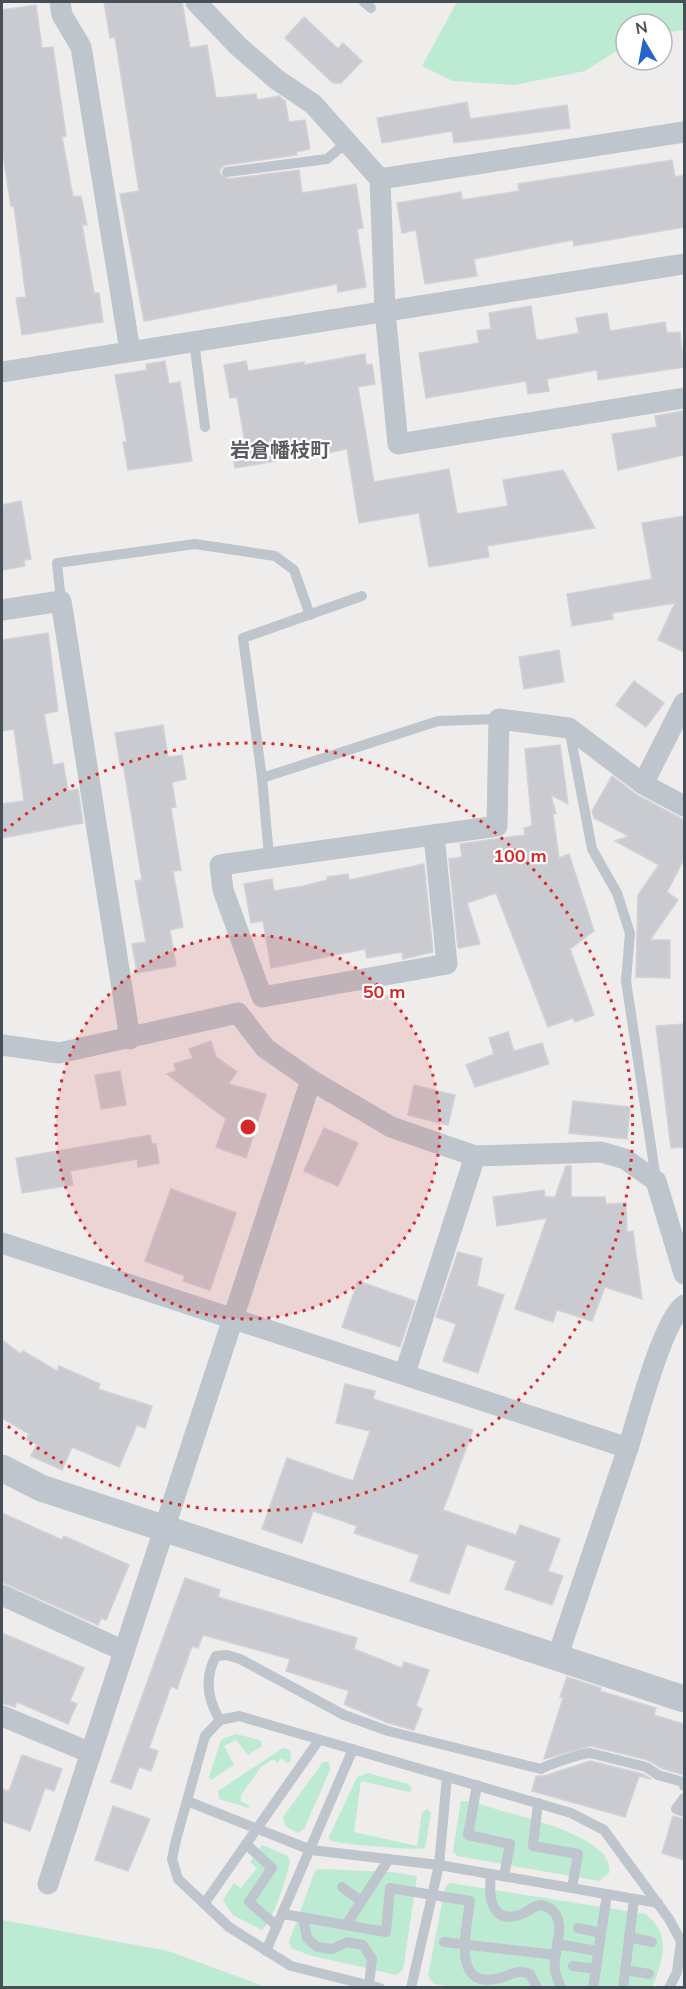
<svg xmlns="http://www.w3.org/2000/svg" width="686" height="1989" viewBox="0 0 686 1989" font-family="Mulish,'Noto Sans JP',sans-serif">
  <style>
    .green { fill: #bdead2 }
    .building { fill: #cacbd1; stroke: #d1d2d7; stroke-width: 1.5 }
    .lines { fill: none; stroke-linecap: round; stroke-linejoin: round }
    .service { stroke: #bec5cd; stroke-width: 10 }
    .minor { stroke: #bec5cd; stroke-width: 21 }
    .tertiary { stroke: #bec5cd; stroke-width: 27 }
    .ring { fill: none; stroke: #d62828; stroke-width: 3; stroke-dasharray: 3 6 }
    .labels { text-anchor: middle; stroke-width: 4.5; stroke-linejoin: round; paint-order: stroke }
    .neighbourhood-label { font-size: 20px; font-weight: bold; fill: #5a5c60; stroke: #fff }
    .centre { fill: #d62828; stroke: #fff; stroke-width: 3 }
    .ring-label { font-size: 18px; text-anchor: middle; font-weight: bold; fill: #d62828; stroke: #fff; stroke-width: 4.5; stroke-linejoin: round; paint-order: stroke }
  </style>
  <rect width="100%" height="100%" fill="#efecec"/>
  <g class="green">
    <path d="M457 2H684V30L662 33V24H626V45L585 71 514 85 453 81 422 66Z"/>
    <path d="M236 1734 260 1740 262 1746 248 1755 236 1740 224 1746 234 1765 211 1780 209 1777 221 1740Z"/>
    <path d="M283 1748 290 1750 291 1761 287 1763 281 1758 278 1763 273 1759 261 1767 241 1795V1801L250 1806 248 1808 219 1799 218 1791Z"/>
    <path d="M323 1762H329L330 1770 304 1829 298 1833 285 1826 283 1817Z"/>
    <path d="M368 1773 408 1784 412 1789 409 1792 361 1781 354 1832 417 1846 422 1813 427 1809 431 1813 425 1848C419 1851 335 1844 330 1840L329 1837 357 1777Z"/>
    <path d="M461 1801C476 1801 492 1809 507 1812 529 1819 616 1839 609 1873L599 1881 457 1856 453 1851Z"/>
    <path d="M262 1845 288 1856 290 1861C287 1876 273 1922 262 1930L233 1915 223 1900 234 1883 241 1888 257 1868 250 1862Z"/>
    <path d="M319 1869 392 1872 417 1876 403 1970 396 1975 309 1955 291 1948 289 1942 315 1871Z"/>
    <path d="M450 1883 646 1914C672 1936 663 1961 652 1987L459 1988 434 1984 428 1976 445 1887Z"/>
    <path d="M2 1920 168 1951 266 1987H2Z"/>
  </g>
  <g class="building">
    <path d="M104 2H182L190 48 207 45 216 98 256 94 257 100 279 96 285 101 289 122 305 120 310 149 296 152 297 155 225 165 220 169V174L228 179 299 170 302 193 356 184 363 228 357 229 366 287 338 292 337 284 144 321 120 194 139 191 115 37 110 38Z"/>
    <path d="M36 5 42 48 53 47 66 136 62 137 73 197 81 196 87 225H82L94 293H99L103 322 22 335 16 298 26 297 14 206H11L2 149V10Z"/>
    <path d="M304 17 338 49 343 43 362 61 341 83H333L285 38Z"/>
    <path d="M467 102 470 119 567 105 570 128 454 143 452 131 382 143 377 118Z"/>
    <path d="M672 160 675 177 684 175V227L574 246 573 240 474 259 477 276 425 284 416 230 402 233 397 203 461 192 462 200 519 191 518 184Z"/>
    <path d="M531 306 536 339 541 340 579 333 576 318 607 313 610 331 665 322 667 333 680 332 684 367 598 380 597 370 547 379 549 391 528 394 526 381 426 398 419 353 479 343 477 331 491 329 489 313Z"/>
    <path d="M365 354 366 365 372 364 375 384 358 387 374 482 449 469 457 514 508 506 503 480 563 470 595 528 487 546 489 557 429 567 419 513 359 523 347 449 326 453 324 440 274 449 276 461 235 468 231 445 245 442 237 397 230 398 224 365 246 361 248 371 304 362V365Z"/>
    <path d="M165 361 169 384 180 382 192 461 128 470 123 442H127L115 375 147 370 146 364Z"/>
    <path d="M684 411V455L618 470 612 434 657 427 655 416Z"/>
    <path d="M21 501 31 559 24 560 25 566 2 570V505Z"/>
    <path d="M684 516V652L658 640 675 603 612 613 613 619 572 626 567 594 652 579 642 523Z"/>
    <path d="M48 633 58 711 44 714 53 765 63 763 68 791 78 789 83 823 2 838V804L24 801 14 729 2 731V640Z"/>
    <path d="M559 650 564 682 524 689 519 657Z"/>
    <path d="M634 681 664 703 646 727 616 705Z"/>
    <path d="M163 725 168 757 182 755 186 779 172 782 176 807 171 808 181 870 173 871 183 927 170 930 176 966 137 973 132 944 146 942 135 881 142 880 123 763H120L115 733Z"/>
    <path d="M560 745 568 804 551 795 556 814H553L559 858 569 854 594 931 570 949 594 1015 575 1022 573 1018 548 1027 496 893 467 903 480 944 458 948 449 859 462 857 460 844 525 835 524 828 532 826 525 749Z"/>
    <path d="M612 776 637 795 684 820V859L667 892 678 900 650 940H670V978L636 977 638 895 659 865 615 841 629 836 594 818 592 811Z"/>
    <path d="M424 864 433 952 403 959 402 952 367 958 365 949 271 968 263 921 251 923 244 884 272 879 274 891 304 886 327 880V877L348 874 349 880Z"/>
    <path d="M684 1024V1147L671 1148 656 1026Z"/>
    <path d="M508 1032 514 1051 542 1043 549 1064 475 1087 466 1065 494 1054 489 1038Z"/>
    <path d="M211 1041 216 1057 237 1072 228 1084 266 1094 246 1158 216 1147 226 1119 167 1074 176 1071 174 1064 193 1058 189 1049Z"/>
    <path d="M120 1071 126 1105 101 1109 95 1075Z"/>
    <path d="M414 1085 455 1095 448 1125 408 1115Z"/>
    <path d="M573 1101 630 1107 627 1139 569 1133Z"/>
    <path d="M324 1128 358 1143 338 1186 304 1171Z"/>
    <path d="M150 1135 152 1144H156L159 1163 138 1167 137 1159 70 1171 73 1185 22 1193 16 1158Z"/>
    <path d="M566 1166H571V1197H605L606 1204 626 1203 627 1232 633 1231 642 1299 605 1287 592 1321 557 1310 553 1322 515 1309 547 1218 497 1226 493 1197 544 1190 545 1197H555Z"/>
    <path d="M171 1189 236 1213 210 1290 183 1281 185 1276 145 1261Z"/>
    <path d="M458 1252 482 1258 477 1286 504 1295 478 1373 443 1361 456 1324 436 1317Z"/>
    <path d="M358 1281 415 1301 400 1347 342 1327Z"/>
    <path d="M2 1340 21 1354 23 1351 57 1371 59 1366 100 1384 98 1389 152 1406 145 1428 137 1425 119 1467 72 1447 62 1470 31 1456 37 1444 26 1440 29 1434 2 1418Z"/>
    <path d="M345 1384 375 1391 373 1399 473 1430 443 1510 516 1535 520 1525 560 1539 548 1571 563 1576 552 1605 505 1589 516 1561 467 1544 449 1594 410 1581 419 1555 354 1533 357 1526 313 1511 302 1543 262 1529 287 1458 353 1481 370 1431 336 1423Z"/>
    <path d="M2 1513 62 1540 64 1536 129 1565 106 1620 101 1618 98 1625 2 1582Z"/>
    <path d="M185 1578 220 1590 218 1597 357 1638 354 1649 402 1668 404 1662 429 1670 416 1706 422 1709 414 1730 388 1723 344 1704 349 1691 286 1671 290 1659 203 1635 198 1648 192 1646 177 1689 171 1686 149 1748 158 1751 151 1771 139 1767 131 1789 111 1782Z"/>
    <path d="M2 1633 84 1668 70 1701 77 1704 68 1724 17 1702 15 1707 2 1703Z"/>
    <path d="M567 1677 601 1688 600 1691 656 1708 654 1715 684 1724V1775L661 1768 648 1760 591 1746 544 1759 563 1698 560 1697Z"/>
    <path d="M22 1755 62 1769 54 1791 45 1788 30 1831 2 1821V1789L9 1791Z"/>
    <path d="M590 1761 643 1774 651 1779 639 1776 625 1817 532 1791 536 1776H544Z"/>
    <path d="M113 1806 150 1819 128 1871 95 1860Z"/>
    <path d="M673 1816 684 1819V1860L662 1853Z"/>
  </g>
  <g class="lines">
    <g class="service">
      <path d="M364 2 371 8"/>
      <path d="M227 172 327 159 347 142"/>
      <path d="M194 341 205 427"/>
      <path d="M61 601 57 563 195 544 275 556 294 570 310 615"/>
      <path d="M569 728 592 849 617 893 630 933 626 981 656 1179"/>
      <path d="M262 778 438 721 499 719"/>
      <path d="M269 856 262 778 243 638 362 596"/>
      <path d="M220 1720 239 1716 571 1813 604 1830 669 1919 681 1941 677 1972 669 1988"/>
      <path d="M477 1785 468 1835 510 1844 504 1876"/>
      <path d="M684 1798 676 1809 684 1812"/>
      <path d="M187 1801 311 1850 439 1865 658 1903"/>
      <path d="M538 1803 533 1846 578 1854 572 1888"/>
      <path d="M246 1844 272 1868 249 1902 277 1926"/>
      <path d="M491 1874C488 1899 492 1927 524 1913 530 1910 535 1905 541 1905 547 1906 553 1910 556 1915 565 1931 552 1953 555 1970 556 1976 559 1982 561 1988"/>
      <path d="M342 1887 361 1901"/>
      <path d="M204 1904 319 1740"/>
      <path d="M283 1914 386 1932 390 1888 470 1901C467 1927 451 1987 495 1979 510 1977 514 1968 530 1974L537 1988"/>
      <path d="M303 1917 307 1938 317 1947 332 1949 347 1942 363 1945 372 1959 369 1985"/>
      <path d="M346 1925 389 1859"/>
      <path d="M578 1928 601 1933"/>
      <path d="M629 1937 652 1942"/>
      <path d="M444 1942 556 1955"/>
      <path d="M557 1944 598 1951"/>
      <path d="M266 1951 353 1749"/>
      <path d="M573 1966 596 1969"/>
      <path d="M625 1970 649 1974"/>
      <path d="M380 1988 291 1966 229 1927 178 1879 172 1859 176 1840 205 1736 220 1720C207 1699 204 1678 216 1656L227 1655 240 1659 344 1715 388 1731 541 1769C547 1765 583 1753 590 1753L646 1767 658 1775 683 1782 684 1786"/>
      <path d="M411 1988 439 1865 447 1777"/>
      <path d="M593 1988 607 1894"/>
      <path d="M623 1988 634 1899"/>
    </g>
    <g class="minor">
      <path d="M60 2 62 15 81 47 130 351"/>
      <path d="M196 2 238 46 276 79 313 104 380 179 385 311 398 444 684 398"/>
      <path d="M380 179 684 132"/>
      <path d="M2 372 684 264"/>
      <path d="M2 610 61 601 130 1039"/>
      <path d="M684 703 643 784 684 806"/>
      <path d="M434 835 447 964 262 997 223 890 220 865 497 826 499 719 569 728 643 784"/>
      <path d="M2 1045 59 1053 238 1013 265 1048 311 1080 391 1127 475 1156 601 1152 625 1159 656 1181 684 1274"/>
      <path d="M2 1243 628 1448 557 1658"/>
      <path d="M405 1373 475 1156"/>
      <path d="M628 1448C638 1417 662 1322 684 1305"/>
      <path d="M2 1595 124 1651"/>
      <path d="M2 1716 91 1753"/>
      <path d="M48 1884 311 1080"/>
    </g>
    <path class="tertiary" d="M2 1468 41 1488 684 1699"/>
  </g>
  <circle cx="248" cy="1127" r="192" fill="#d62828" fill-opacity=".12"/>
  <g class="ring">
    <circle cx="248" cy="1127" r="192"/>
    <path d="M4 831A384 384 0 1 1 4 1423"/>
  </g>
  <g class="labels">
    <g class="neighbourhood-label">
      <text x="280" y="457">岩倉幡枝町</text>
    </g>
  </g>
  <circle cx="248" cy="1127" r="9" class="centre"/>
  <g class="ring-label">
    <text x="520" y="862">100 m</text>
    <text x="384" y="998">50 m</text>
  </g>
  <rect width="686" height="1989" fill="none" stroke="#464e58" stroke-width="6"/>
  <g transform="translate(644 42) rotate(350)"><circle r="28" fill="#ffffff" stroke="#b5b8bc" stroke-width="1.5"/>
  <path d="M0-4.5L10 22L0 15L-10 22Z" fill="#2862cd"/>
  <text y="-9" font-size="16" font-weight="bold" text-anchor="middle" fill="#464e58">N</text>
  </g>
</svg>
